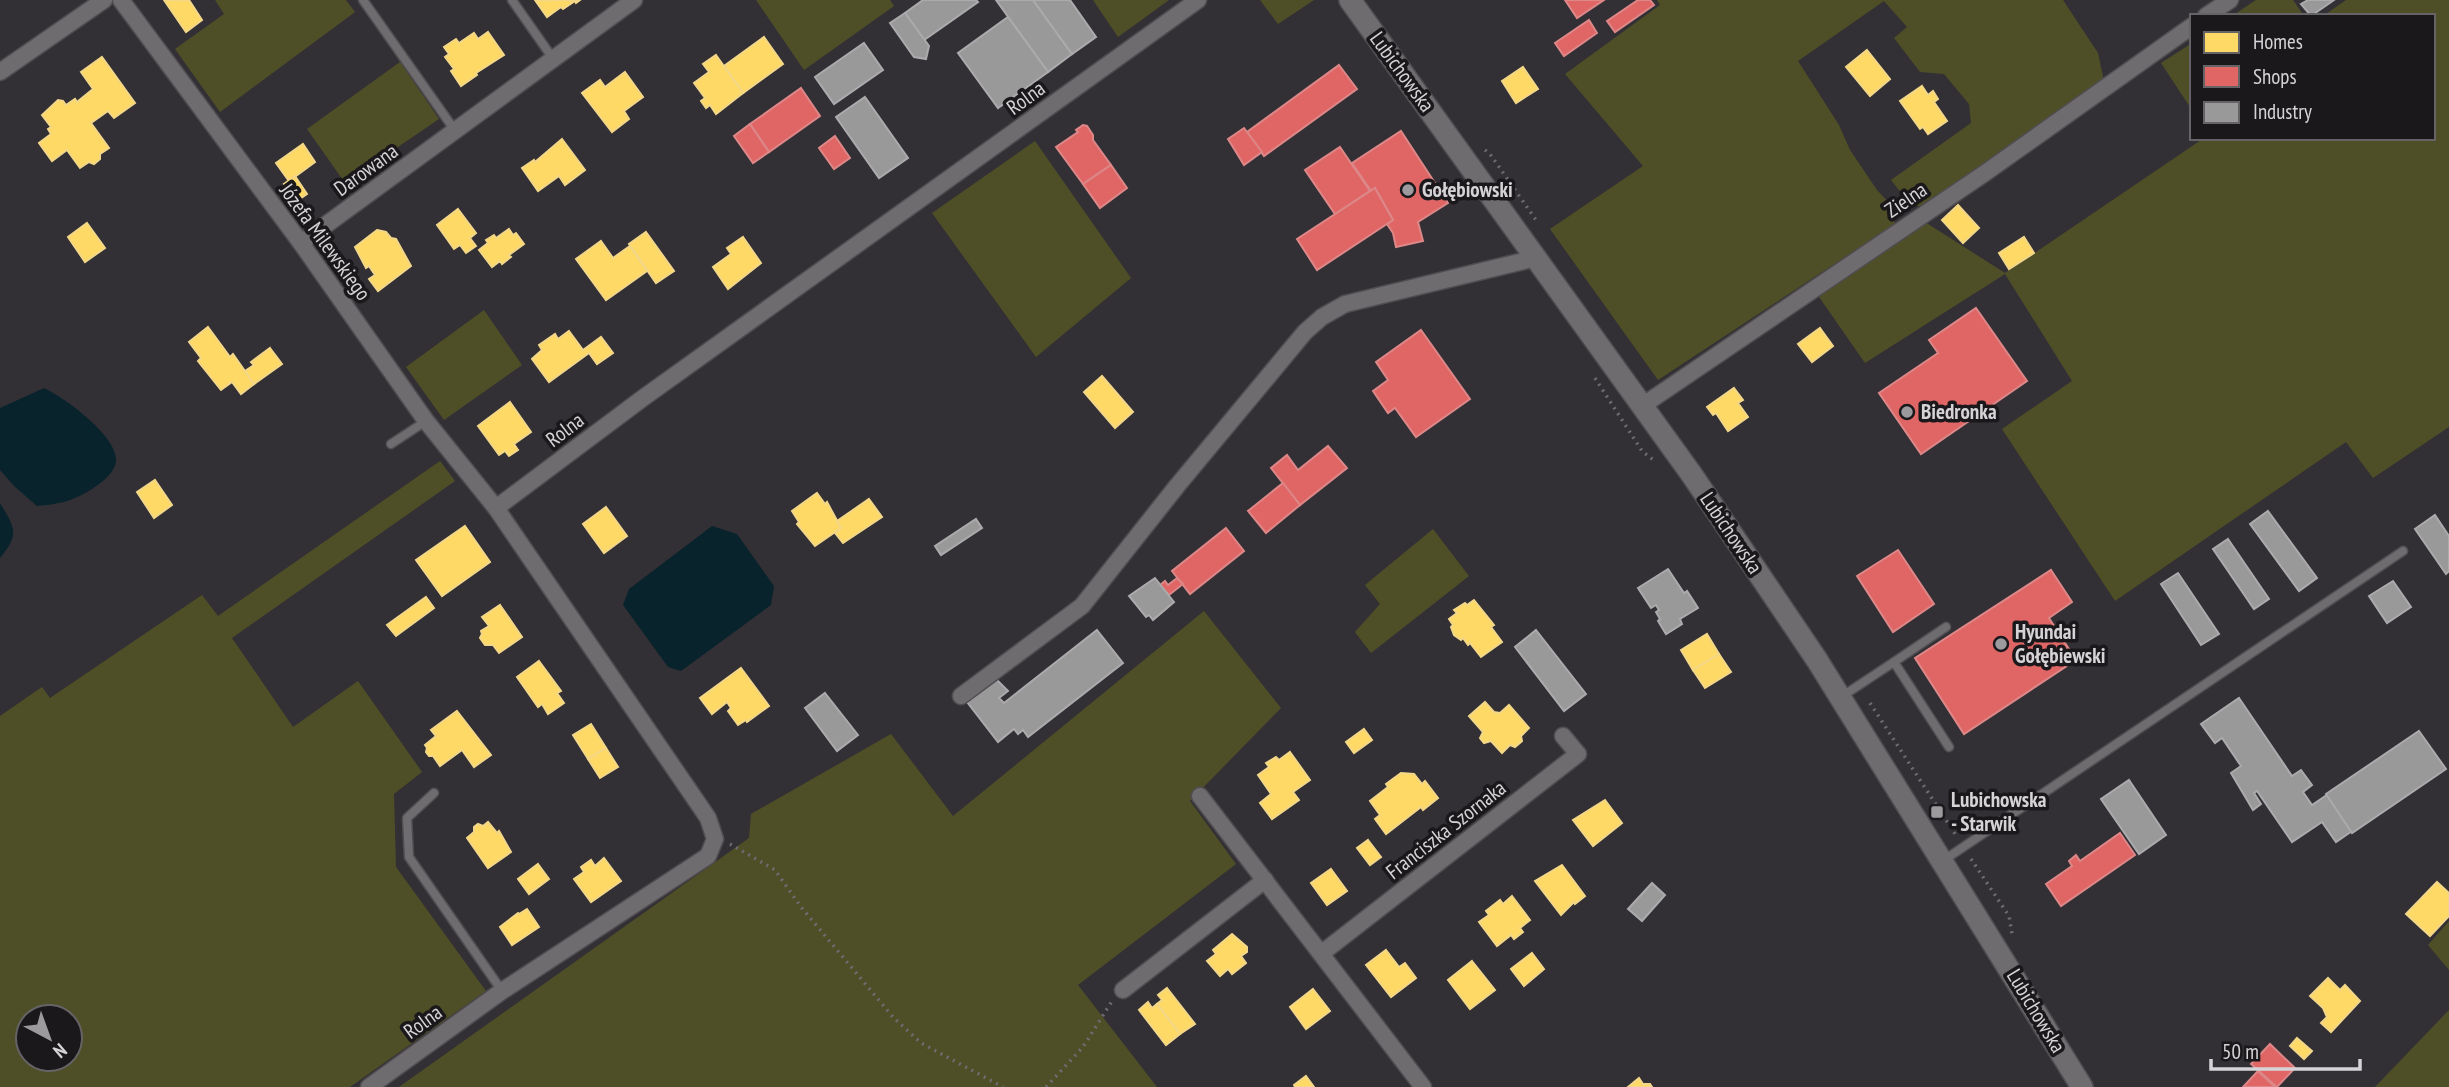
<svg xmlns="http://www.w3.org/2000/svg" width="2449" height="1087" viewBox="0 0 2449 1087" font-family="'PT Sans Narrow',sans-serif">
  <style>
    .green { fill: #4f4f27; fill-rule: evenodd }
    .water { fill: #08232c }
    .homes { fill: #ffd966; stroke: #f3d788; stroke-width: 2 }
    .shops { fill: #e06666; stroke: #dd8788; stroke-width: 2 }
    .industry { fill: #999; stroke: #abaaac; stroke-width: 2 }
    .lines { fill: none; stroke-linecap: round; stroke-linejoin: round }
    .service-casing { stroke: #504d51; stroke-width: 11 }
    .minor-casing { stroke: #504d51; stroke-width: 19 }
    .tertiary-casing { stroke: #504d51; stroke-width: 24 }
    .path { stroke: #6e6c70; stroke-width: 3.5; stroke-dasharray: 2 5; stroke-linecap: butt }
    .service { stroke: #6f6c70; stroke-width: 8 }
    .minor { stroke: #6f6c70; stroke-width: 16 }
    .tertiary { stroke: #6f6c70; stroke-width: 21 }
    .poi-dot { fill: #9d9a9e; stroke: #1a181b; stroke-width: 2.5 }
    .labels { text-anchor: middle; stroke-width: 7; stroke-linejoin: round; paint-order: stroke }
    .street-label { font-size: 21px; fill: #d6d3d7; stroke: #1a181b }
    .poi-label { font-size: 21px; font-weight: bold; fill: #d6d3d7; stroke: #1a181b; text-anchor: start }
  </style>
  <rect width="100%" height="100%" fill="#333035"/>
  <g class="green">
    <path d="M215 0H346L355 12 220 112 175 49 224 14Z"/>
    <path d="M756 0H890L894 6 804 70Z"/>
    <path d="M1093 0H1169L1118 37Z"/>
    <path d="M1260 0H1314L1278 24Z"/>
    <path d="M1657 0H2063L2098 53 2104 81 1924 207 1910 204 1891 180 1971 123 1969 104 1944 74 1920 72 1894 38 1907 27 1884 1 1798 61 1839 125 1850 150 1877 190 1889 203 1895 224 1658 380 1550 229 1643 166 1565 74 1660 5Z"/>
    <path d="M2256 0H2293L2304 16H2232Z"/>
    <path d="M2346 0H2449V427L2373 478 2346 442 2115 601 2002 429 2072 381 2005 274 1865 363 1817 294 1925 222 2005 273 2204 138H2433V16H2323Z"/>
    <path d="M2192 43V110L2161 63Z"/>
    <path d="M400 62 439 119 345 183 307 129Z"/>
    <path d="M1035 141 1131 278 1036 357 932 213Z"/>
    <path d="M484 310 522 365 444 420 406 367Z"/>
    <path d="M440 461 455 481 232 638 293 727 358 681 422 772 394 794 396 867 486 991 350 1087H0V716L42 687 50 698 202 595 218 616ZM28 1017H70V1059H28Z"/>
    <path d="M1433 529 1469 576 1371 653 1355 632 1380 604 1365 585Z"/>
    <path d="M1204 611 1281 708 1190 801 1236 864 1078 985 1157 1087H399L749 838 751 814 891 734 953 816Z"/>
    <path d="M2449 921V970L2428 945Z"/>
    <path d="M2449 1010V1087H2375Z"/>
  </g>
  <g class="water">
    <path d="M44 388C65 398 115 434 116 459 118 477 80 498 64 502 56 504 46 505 37 506L14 486 0 470V408Z"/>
    <path d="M0 503C15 528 20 534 0 558Z"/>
    <path d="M712 526 737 534 774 586 771 605 681 671 668 667 623 605 629 589Z"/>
  </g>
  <g class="homes">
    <path d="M164 0H189L202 20 186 32Z"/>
    <path d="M535 0H580L576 3 575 1 563 9 561 7 547 17Z"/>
    <path d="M488 32 504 55 476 73 477 75 461 86 451 71 454 69 445 57 449 54 444 47 456 39 459 43 474 33 478 39Z"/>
    <path d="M764 37 783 64 743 93 724 66Z"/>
    <path d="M1867 50 1890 79 1870 96 1846 67Z"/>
    <path d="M716 55 743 93 716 114 710 105 706 108 701 101 705 98 694 83 709 72 703 64Z"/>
    <path d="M102 57 135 103 114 118 108 111 91 123 109 148 100 154V159L94 164 89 162 80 168 67 150 52 161 39 143 51 134 48 129 51 127 42 115 58 100 63 101 66 105 75 99 77 102 93 89 81 72Z"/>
    <path d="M1523 67 1538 89 1516 103 1502 81Z"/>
    <path d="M625 72 643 97 624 111 629 119 612 132 582 93 600 80 605 87Z"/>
    <path d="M1922 86 1928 95 1933 91 1938 99 1934 102 1947 121 1928 134 1923 127 1920 129 1900 101Z"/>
    <path d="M562 139 585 170 565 185 559 176 538 191 522 168 534 160 535 162Z"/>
    <path d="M303 144 315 162 289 181 276 163Z"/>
    <path d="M295 176 307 194 297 201 284 184Z"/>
    <path d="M1958 205 1979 228 1963 243 1942 220Z"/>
    <path d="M458 209 476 233 470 238 476 246 466 253 460 245 454 249 437 225Z"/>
    <path d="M87 223 105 248 85 262 68 237Z"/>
    <path d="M509 229 513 235 516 233 524 244 509 255 511 257 502 264 500 261 492 267 479 250 488 243 486 240 494 235 496 238Z"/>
    <path d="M377 230 386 232 391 238 396 239 411 266 378 291 369 279 375 275 369 266 366 268 355 247Z"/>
    <path d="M646 232 674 271 656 283 629 244Z"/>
    <path d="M743 237 761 263 728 289 713 267 731 254 727 248Z"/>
    <path d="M2024 237 2034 253 2009 269 1999 253Z"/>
    <path d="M601 241 613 258 630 246 647 271 606 300 576 259Z"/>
    <path d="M208 327 230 357 233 354 254 384 241 394 232 382 221 390 198 361 201 358 189 342Z"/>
    <path d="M1820 328 1833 346 1812 362 1798 344Z"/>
    <path d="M569 331 583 350 601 337 613 353 597 364 589 353 549 382 532 359 542 350 539 345 555 334 558 339Z"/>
    <path d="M270 348 282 364 254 384 245 371 254 365 251 362Z"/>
    <path d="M1102 376 1133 412 1115 428 1084 392Z"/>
    <path d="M1734 388 1743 400 1738 403 1748 417 1728 431 1716 413 1713 415 1707 407Z"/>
    <path d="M510 402 531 432 514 444 518 450 509 456 505 451 499 455 478 426Z"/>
    <path d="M155 480 172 505 154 518 137 492Z"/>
    <path d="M817 493 825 504 827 502 841 528 815 546 797 524 799 522 792 511Z"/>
    <path d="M869 499 882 517 843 543 835 533 841 528 837 521Z"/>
    <path d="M606 507 627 536 604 553 583 524Z"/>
    <path d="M465 526 490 562 442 596 416 560Z"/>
    <path d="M426 597 434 608 396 636 387 625Z"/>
    <path d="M1474 600 1494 625 1491 627 1502 642 1481 657 1470 643 1468 645 1463 638 1461 640 1454 635 1451 627 1453 625 1449 619 1457 613 1454 610 1465 603 1467 605Z"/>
    <path d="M500 605 522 637 499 653 493 645H485L480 638 482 634 481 631 489 626 482 617Z"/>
    <path d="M1707 634 1719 654 1693 670 1681 650Z"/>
    <path d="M1719 654 1731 672 1705 688 1693 670Z"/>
    <path d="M539 661 561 691 557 693 564 703 548 714 542 704 538 707 517 677Z"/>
    <path d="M741 668 769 706 747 722 746 720 738 725 728 711 731 708 727 702 712 714 700 698Z"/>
    <path d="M1485 702 1494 712 1500 713 1509 705 1529 728 1521 736 1522 741 1515 747 1510 745 1502 753 1491 741 1484 743 1480 738 1483 732 1469 716Z"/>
    <path d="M457 711 491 755 474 767 462 750 440 766 433 756H429L426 752 427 748 425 745 436 736 431 730Z"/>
    <path d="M591 724 606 748 588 759 573 735Z"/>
    <path d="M1364 729 1372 740 1354 753 1346 742Z"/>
    <path d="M606 748 618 767 600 778 588 759Z"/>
    <path d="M1290 752 1310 780 1293 792 1299 800 1272 819 1260 803 1271 794 1258 775 1269 767 1266 763 1276 757 1279 760Z"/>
    <path d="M1401 773 1414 774 1422 784 1425 781 1438 798 1423 810 1421 807 1386 834 1375 819 1380 815 1370 801 1388 787 1386 784Z"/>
    <path d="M1605 800 1622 823 1593 846 1573 820Z"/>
    <path d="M488 822 497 833 499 831 511 852 488 868 467 838 474 832V827L478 824 483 826Z"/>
    <path d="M1368 840 1381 857 1370 865 1357 848Z"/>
    <path d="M604 858 621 881 591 902 574 879 584 872 581 867 591 860 595 866Z"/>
    <path d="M538 864 549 879 529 894 518 879Z"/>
    <path d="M1562 865 1585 896 1575 904 1574 902 1561 915 1535 881Z"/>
    <path d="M1331 869 1347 891 1327 905 1311 883Z"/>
    <path d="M2437 882 2449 893V916L2430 936 2406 914Z"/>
    <path d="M1512 896 1530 920 1520 928 1523 932 1514 939 1511 935 1497 946 1479 922 1489 915 1486 911 1500 900 1503 904Z"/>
    <path d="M527 909 539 927 512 945 500 927 518 913 519 914Z"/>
    <path d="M1232 934 1247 947V952L1241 956 1246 963 1232 974 1228 969 1220 976 1207 961 1216 954 1213 950Z"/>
    <path d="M1386 950 1399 967 1405 963 1416 978 1391 997 1366 965Z"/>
    <path d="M1532 953 1544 969 1524 986 1511 969Z"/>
    <path d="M1472 961 1495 990 1470 1009 1448 980Z"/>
    <path d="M2328 978 2340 990 2345 985 2360 1001 2331 1032 2321 1023 2327 1017 2323 1008 2310 996Z"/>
    <path d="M1167 988 1195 1024 1180 1034 1157 1004 1162 1000 1158 995Z"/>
    <path d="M1313 989 1330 1011 1306 1029 1290 1007Z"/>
    <path d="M1148 1002 1152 1008 1157 1004 1180 1034 1166 1045 1139 1010Z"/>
    <path d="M2297 1038 2312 1051 2304 1059 2290 1046Z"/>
    <path d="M1306 1076 1314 1087H1295L1294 1085Z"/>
    <path d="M1639 1078 1643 1084H1650L1652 1087H1628Z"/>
  </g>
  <g class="shops">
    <path d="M1565 0H1604L1577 18Z"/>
    <path d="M1638 0H1650L1654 5 1615 32 1607 21Z"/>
    <path d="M1589 20 1597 33 1564 56 1555 43Z"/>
    <path d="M1339 65 1357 89 1264 156 1247 132Z"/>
    <path d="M801 88 820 116 769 152 750 124Z"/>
    <path d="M750 124 769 152 753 163 734 136Z"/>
    <path d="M1083 125 1087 126 1093 135V140L1111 165 1083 184 1056 147 1078 132 1076 130Z"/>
    <path d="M1244 128 1262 152 1244 165 1228 139Z"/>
    <path d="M1401 131 1448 203 1418 222 1423 241 1396 247 1393 233 1387 224 1393 220 1375 188 1371 191 1352 163Z"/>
    <path d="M835 136 850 158 834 169 819 148Z"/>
    <path d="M1340 147 1370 191 1335 214 1305 170Z"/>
    <path d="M1111 165 1127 188 1100 208 1083 184Z"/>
    <path d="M1375 188 1393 220 1317 270 1297 239Z"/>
    <path d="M1976 308 2027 381 1921 454 1879 393 1938 353 1929 340Z"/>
    <path d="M1421 330 1470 399 1416 437 1395 408 1388 413 1373 391 1388 380 1376 362Z"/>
    <path d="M1328 446 1347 468 1300 505 1271 468 1287 455 1298 470Z"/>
    <path d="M1283 483 1300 505 1266 533 1248 511Z"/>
    <path d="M1226 528 1244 551 1190 594 1172 571Z"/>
    <path d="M1898 550 1934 604 1893 632 1857 576Z"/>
    <path d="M2051 570 2072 602 2049 618 2076 660 1964 734 1915 658Z"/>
    <path d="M1177 578 1183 584 1169 595 1160 585 1165 581 1168 585Z"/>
    <path d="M2120 833 2135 855 2061 906 2046 884 2072 866 2069 861 2076 855 2080 861Z"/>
    <path d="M2270 1044 2295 1068 2277 1087 2251 1064Z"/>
    <path d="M2258 1071 2275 1087H2243Z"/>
  </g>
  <g class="industry">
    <path d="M923 0H976L978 2 924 40 905 13Z"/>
    <path d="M996 0H1033L1072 54 1048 72Z"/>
    <path d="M1033 0H1070L1096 37 1072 54Z"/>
    <path d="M2308 0H2334L2311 16 2301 4Z"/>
    <path d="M905 13 929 46 926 59 914 57 890 23Z"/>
    <path d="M1008 17 1048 72 998 108 958 53Z"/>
    <path d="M864 43 883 70 834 104 815 77Z"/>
    <path d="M865 97 908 158 879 178 836 117Z"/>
    <path d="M2268 511 2317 578 2299 591 2250 524Z"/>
    <path d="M2435 515 2449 536V571L2446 574 2415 529Z"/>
    <path d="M976 519 982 528 941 555 935 546Z"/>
    <path d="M2228 539 2269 599 2254 609 2213 549Z"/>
    <path d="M1668 569 1684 593 1687 591 1698 608 1680 619 1682 624 1666 634 1658 621 1660 619 1656 612 1659 610 1656 605 1651 608 1638 588Z"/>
    <path d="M2178 573 2219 634 2201 645 2161 584Z"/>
    <path d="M1155 578 1174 602 1153 620 1149 615 1146 617 1129 596Z"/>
    <path d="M2393 581 2411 607 2387 623 2369 596Z"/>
    <path d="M1097 630 1123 663 1028 737 1023 730 1018 734 1014 729 998 742 967 702 996 679 1008 691 999 698 1004 703Z"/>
    <path d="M1536 630 1586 694 1564 711 1515 647Z"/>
    <path d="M825 693 858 735 837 751 805 708Z"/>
    <path d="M2239 698 2292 776 2301 770 2312 785 2303 792 2312 805 2327 795 2352 831 2336 842 2322 822 2292 842 2257 791 2254 793 2261 804 2253 810 2231 773 2241 766 2222 738 2215 743 2201 724Z"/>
    <path d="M2419 731 2446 769 2352 833 2326 794Z"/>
    <path d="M2129 780 2166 835 2139 854 2101 799Z"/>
    <path d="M1652 883 1665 895 1642 921 1628 909Z"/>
  </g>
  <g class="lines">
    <defs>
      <g id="service">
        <path d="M363 0 456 132"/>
        <path d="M512 0 554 60"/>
        <path d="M391 444 426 421"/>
        <path d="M1894 662 1946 627"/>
        <path d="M1841 697 1894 662 1949 747"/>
        <path d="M434 793 407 818 409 857 502 991"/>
        <path d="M1944 860 2403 551"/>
      </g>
      <g id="minor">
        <path d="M121 0 301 243 426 421 496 508"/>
        <path d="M2206 16 2230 0"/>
        <path d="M0 72 104 0"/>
        <path d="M301 243 634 0"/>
        <path d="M1642 406 1985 173 2192 26"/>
        <path d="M961 696 1082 606 1177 486 1305 332 1322 317 1345 304 1536 258"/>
        <path d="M1200 796 1423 1087"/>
        <path d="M1322 953 1578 754 1563 736"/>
        <path d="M1123 990 1265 880"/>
        <path d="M369 1087 502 991 708 856 715 839 708 818 496 508 643 398 1198 0"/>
      </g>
      <path id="tertiary" d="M1350 0 1692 475 1817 660 2082 1087"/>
    </defs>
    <use href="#service" class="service-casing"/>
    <use href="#minor" class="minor-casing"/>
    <use href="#tertiary" class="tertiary-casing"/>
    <g class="path">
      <path d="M1485 150 1490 154 1536 220"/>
      <path d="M1595 378 1642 451 1656 462"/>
      <path d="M1870 703 1957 837"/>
      <path d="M730 844 775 870 801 907 893 1017 921 1043 1003 1087"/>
      <path d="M1971 859 2009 916 2012 934"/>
      <path d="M1046 1087 1083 1047 1112 1001"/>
    </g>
    <use href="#service" class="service"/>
    <use href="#minor" class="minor"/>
    <use href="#tertiary" class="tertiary"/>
  </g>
  <g class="poi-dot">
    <circle cx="1408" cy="190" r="7"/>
    <circle cx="1907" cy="412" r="7"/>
    <circle cx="2001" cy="644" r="7"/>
    <rect x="1930" y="805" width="14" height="14" rx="3.5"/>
  </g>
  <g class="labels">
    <g class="street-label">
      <text transform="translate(1402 72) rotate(54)" y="7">Lubichowska</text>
      <text transform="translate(1026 98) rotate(-36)" y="7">Rolna</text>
      <text transform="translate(366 170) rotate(-36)" y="7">Darowana</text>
      <text transform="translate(1906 200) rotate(-34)" y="7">Zielna</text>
      <text transform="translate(325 242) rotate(54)" y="7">Józefa Milewskiego</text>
      <text transform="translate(565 430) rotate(-37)" y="7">Rolna</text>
      <text transform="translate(1731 533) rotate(56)" y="7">Lubichowska</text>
      <text transform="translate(1446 830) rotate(-38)" y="7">Franciszka Szornaka</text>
      <text transform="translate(2036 1011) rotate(59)" y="7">Lubichowska</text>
      <text transform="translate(423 1022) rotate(-36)" y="7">Rolna</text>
    </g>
    <g class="poi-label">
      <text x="1422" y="197">Gołębiowski</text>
      <text x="1921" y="419">Biedronka</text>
      <text x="2015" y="639">Hyundai<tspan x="2015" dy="24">Gołębiewski</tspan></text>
      <text x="1951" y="807">Lubichowska<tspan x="1951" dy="24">- Starwik</tspan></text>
    </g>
  </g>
  <rect x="2190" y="14" width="245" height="126" fill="#1a181b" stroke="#656366" stroke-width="2"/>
  <rect x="2204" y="32" width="35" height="21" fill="#ffd966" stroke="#656366" stroke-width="2"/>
  <text x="2253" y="49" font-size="21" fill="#d6d3d7">Homes</text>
  <rect x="2204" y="66" width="35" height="21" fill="#e06666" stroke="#656366" stroke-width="2"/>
  <text x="2253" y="84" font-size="21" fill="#d6d3d7">Shops</text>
  <rect x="2204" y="102" width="35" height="21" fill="#999999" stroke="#656366" stroke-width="2"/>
  <text x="2253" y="119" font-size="21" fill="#d6d3d7">Industry</text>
  <g transform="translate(49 1038) rotate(139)"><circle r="33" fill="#1a181b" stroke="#656366" stroke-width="2"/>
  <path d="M0-5L12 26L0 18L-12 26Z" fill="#9d9a9e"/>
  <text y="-10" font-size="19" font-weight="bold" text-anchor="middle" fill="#d6d3d7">N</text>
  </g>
  <path d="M2211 1059v10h149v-10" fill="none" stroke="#d6d3d7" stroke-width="3.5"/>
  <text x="2222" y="1059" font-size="21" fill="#d6d3d7" stroke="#1a181b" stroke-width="5" paint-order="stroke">50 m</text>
</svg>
